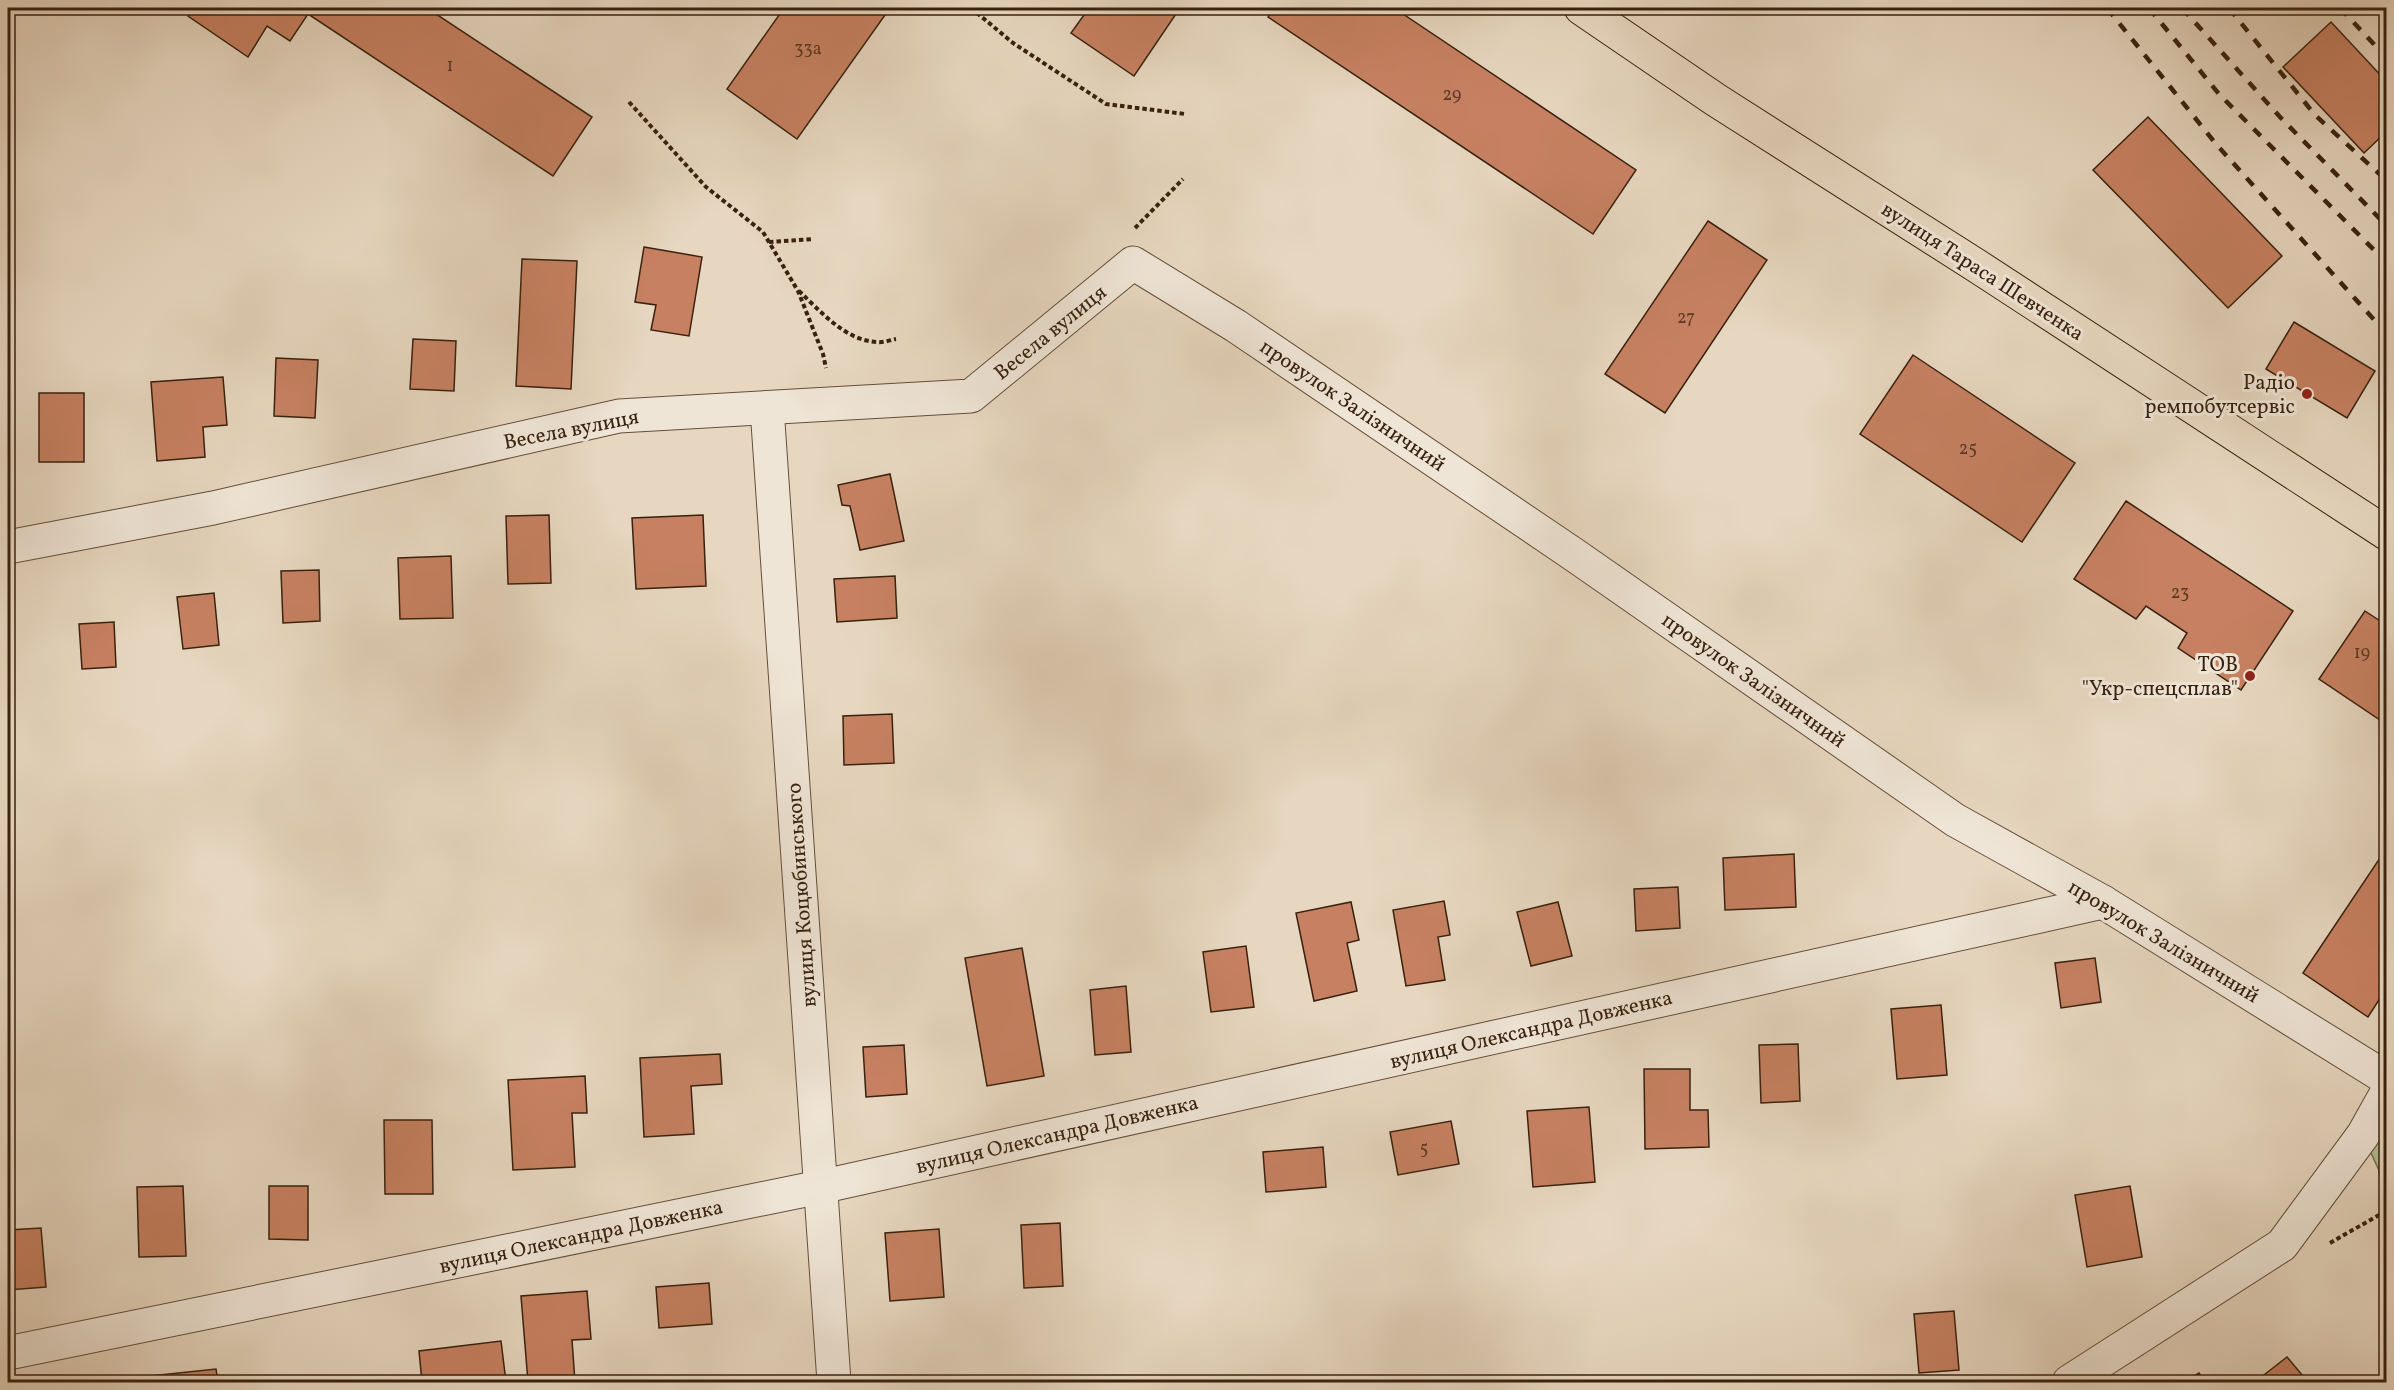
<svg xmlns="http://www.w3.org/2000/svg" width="2394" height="1390" viewBox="0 0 2394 1390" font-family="Vollkorn,serif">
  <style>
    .green { fill: #b3bf94; stroke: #767051; stroke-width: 1.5 }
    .building { fill: #c78162; stroke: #38210e; stroke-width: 1.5 }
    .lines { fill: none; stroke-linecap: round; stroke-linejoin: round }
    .minor-casing { stroke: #644e3a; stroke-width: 35 }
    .major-casing { stroke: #38210e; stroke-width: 35 }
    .path { stroke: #38210e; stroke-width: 4; stroke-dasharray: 4.5 3; stroke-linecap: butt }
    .minor { stroke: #efe5d6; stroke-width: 33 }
    .major { stroke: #e7d7c0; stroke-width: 33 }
    .rail { stroke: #38210e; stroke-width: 4.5; stroke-dasharray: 10 10; stroke-linecap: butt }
    .poi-dot { fill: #8f2418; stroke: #efe5d6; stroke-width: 2 }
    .labels { text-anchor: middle; stroke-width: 6; stroke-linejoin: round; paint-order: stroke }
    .number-label { font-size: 18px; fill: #5c3923 }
    .street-label { font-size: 21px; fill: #38210e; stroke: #efe5d6 }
    .poi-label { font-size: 21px; fill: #38210e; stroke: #efe5d6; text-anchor: end }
  </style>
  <rect width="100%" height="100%" fill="#e7d7c0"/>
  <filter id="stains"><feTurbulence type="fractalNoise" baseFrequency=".00333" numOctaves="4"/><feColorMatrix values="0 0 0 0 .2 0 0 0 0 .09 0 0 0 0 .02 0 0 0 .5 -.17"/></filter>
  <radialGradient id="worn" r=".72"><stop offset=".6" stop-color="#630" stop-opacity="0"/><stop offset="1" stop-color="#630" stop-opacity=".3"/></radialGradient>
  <path class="green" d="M2386 1094V1186L2363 1135Z"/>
  <g class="building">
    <path d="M194 8H312L290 41 267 26 248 57 188 16Z"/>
    <path d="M312 8H427L592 117 553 176 308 14Z"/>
    <path d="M784 8H890L797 139 727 89Z"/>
    <path d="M1089 8H1180L1134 76 1071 33Z"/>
    <path d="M1275 8H1394L1636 170 1593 234 1268 17Z"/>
    <path d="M2331 22 2386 81V132L2364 153 2283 67Z"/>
    <path d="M2148 117 2282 256 2228 308 2093 170Z"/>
    <path d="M1708 221 1767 260 1665 413 1605 374Z"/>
    <path d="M644 247 702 257 689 336 651 330 656 305 635 302Z"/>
    <path d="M522 259 577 261 571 389 516 386Z"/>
    <path d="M2294 322 2375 371 2347 418 2266 369Z"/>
    <path d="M413 339 456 341 454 391 410 389Z"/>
    <path d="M1913 355 2075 463 2022 542 1860 434Z"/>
    <path d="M276 358 318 360 315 418 274 416Z"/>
    <path d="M223 377 227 425 203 427 205 457 157 461 151 382Z"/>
    <rect x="39" y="393" width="45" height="69"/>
    <path d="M890 474 904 541 860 550 850 506 842 505 838 485Z"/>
    <path d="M2126 501 2293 611 2241 690 2178 648 2187 633 2146 606 2136 619 2074 579Z"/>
    <path d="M549 515 551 583 508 584 506 516Z"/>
    <path d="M703 515 706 586 636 589 632 518Z"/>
    <path d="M451 556 453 618 400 619 398 558Z"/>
    <path d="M319 570 320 621 283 623 281 571Z"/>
    <path d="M895 576 897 618 837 622 834 579Z"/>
    <path d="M214 593 219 645 183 649 177 597Z"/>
    <path d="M2365 611 2386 625V724L2319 679Z"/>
    <path d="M114 622 116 667 82 669 79 624Z"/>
    <path d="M892 714 894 763 844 765 843 716Z"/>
    <path d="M2386 849V989L2368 1017 2303 973Z"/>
    <path d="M1794 854 1796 907 1725 910 1723 858Z"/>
    <path d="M1678 887 1680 928 1636 931 1634 889Z"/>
    <path d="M1444 901 1450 935 1438 937 1445 980 1406 986 1393 910Z"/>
    <path d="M1351 902 1359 940 1347 943 1357 991 1314 1001 1296 913Z"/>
    <path d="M1558 902 1572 956 1531 966 1517 912Z"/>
    <path d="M1246 946 1254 1007 1211 1012 1203 952Z"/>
    <path d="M1022 948 1044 1076 987 1086 965 958Z"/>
    <path d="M2095 958 2101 1002 2061 1008 2055 963Z"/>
    <path d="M1126 986 1131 1052 1095 1055 1090 990Z"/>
    <path d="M1941 1005 1947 1075 1897 1079 1891 1009Z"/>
    <path d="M1798 1044 1800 1101 1761 1103 1759 1045Z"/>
    <path d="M904 1045 907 1094 866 1097 863 1047Z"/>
    <path d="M720 1054 722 1084 691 1086 694 1134 644 1137 640 1058Z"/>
    <path d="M1644 1069H1690V1110H1708L1709 1147 1645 1149Z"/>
    <path d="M585 1076 587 1113H572L575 1167 513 1170 508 1080Z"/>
    <path d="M1589 1107 1595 1182 1533 1187 1527 1111Z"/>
    <path d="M384 1120H432L433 1194H385Z"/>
    <path d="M1451 1121 1459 1164 1398 1175 1390 1132Z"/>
    <path d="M1323 1147 1326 1187 1266 1192 1263 1152Z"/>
    <path d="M183 1186 186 1256 139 1257 137 1187Z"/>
    <path d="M269 1186H308V1240L269 1239Z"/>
    <path d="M2130 1186 2142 1257 2087 1267 2075 1195Z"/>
    <path d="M1060 1223 1063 1286 1024 1288 1021 1225Z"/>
    <path d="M41 1228 46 1287 8 1290V1230Z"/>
    <path d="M939 1229 944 1297 890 1301 885 1233Z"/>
    <path d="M709 1283 712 1324 659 1328 656 1287Z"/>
    <path d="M587 1291 591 1339 572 1340 575 1382H528L521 1296Z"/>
    <path d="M1954 1311 1959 1370 1919 1373 1914 1314Z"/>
    <path d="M501 1341 506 1382H422L419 1351Z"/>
    <path d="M2287 1357 2308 1382H2255Z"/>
    <path d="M216 1369 218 1382H122V1379Z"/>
    <path d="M2199 1373 2205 1382H2184Z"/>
  </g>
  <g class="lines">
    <defs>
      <g id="minor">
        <path d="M767 408 834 1382"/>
        <path d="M8 547 213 508 619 416 971 396 1133 263 1236 326 1573 554 1955 820 2103 902 2386 1078"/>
        <path d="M8 1353 820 1187 2103 902"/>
        <path d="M2069 1382 2282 1245 2363 1135 2386 1094"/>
      </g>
      <path id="major" d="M1581 8 1716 100 1977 266 2386 533"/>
    </defs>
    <use href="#minor" class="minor-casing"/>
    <use href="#major" class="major-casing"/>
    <g class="path">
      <path d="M971 8 1013 43 1106 104 1185 114"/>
      <path d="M629 102 706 187 763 232 798 291 823 354 826 368"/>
      <path d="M1135 228 1183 179"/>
      <path d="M769 242 813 239"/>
      <path d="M799 291C820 311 846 341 877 342 883 343 890 340 896 339"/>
      <path d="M2380 1171 2386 1186"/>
      <path d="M2330 1243 2386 1211"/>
    </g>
    <use href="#minor" class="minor"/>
    <use href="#major" class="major"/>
    <g class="rail">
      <path d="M2107 8 2216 144 2386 333"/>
      <path d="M2149 8 2219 94 2386 262"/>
      <path d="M2182 8 2280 117 2386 225"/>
      <path d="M2229 8 2315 115 2386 180"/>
      <path d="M2340 8 2386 57"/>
    </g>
  </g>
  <g class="poi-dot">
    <circle cx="2307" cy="394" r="6"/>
    <circle cx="2250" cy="676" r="6"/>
  </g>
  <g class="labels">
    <g class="number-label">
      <text x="808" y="54">33а</text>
      <text x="450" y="71">1</text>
      <text x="1452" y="100">29</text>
      <text x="1686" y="323">27</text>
      <text x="1968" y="454">25</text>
      <text x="2180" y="598">23</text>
      <text x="2362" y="658">19</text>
      <text x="1424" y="1154">5</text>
    </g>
    <g class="street-label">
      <text transform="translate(1983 271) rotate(33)" y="7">вулиця Тараса Шевченка</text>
      <text transform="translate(1050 332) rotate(-39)" y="7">Весела вулиця</text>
      <text transform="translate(1353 405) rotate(34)" y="7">провулок Залізничний</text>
      <text transform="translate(571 429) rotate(-11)" y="7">Весела вулиця</text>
      <text transform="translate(1754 680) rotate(35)" y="7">провулок Залізничний</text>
      <text transform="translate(801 895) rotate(-94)" y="7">вулиця Коцюбинського</text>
      <text transform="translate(2164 941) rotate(31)" y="7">провулок Залізничний</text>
      <text transform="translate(1531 1029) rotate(-13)" y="7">вулиця Олександра Довженка</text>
      <text transform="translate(1057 1134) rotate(-13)" y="7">вулиця Олександра Довженка</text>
      <text transform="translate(581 1236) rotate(-12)" y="7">вулиця Олександра Довженка</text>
    </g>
    <g class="poi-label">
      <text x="2295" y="389">Радiо<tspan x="2295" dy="24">ремпобутсервiс</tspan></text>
      <text x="2238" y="671">ТОВ<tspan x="2238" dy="24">"Укр-спецсплав"</tspan></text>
    </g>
  </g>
  <rect width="2394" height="1390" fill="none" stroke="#e7d7c0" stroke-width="30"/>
  <rect x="9" y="9" width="2376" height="1372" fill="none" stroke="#38210e" stroke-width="3"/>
  <rect x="15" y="15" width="2364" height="1360" fill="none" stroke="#38210e" stroke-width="1.5"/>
  <rect width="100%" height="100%" filter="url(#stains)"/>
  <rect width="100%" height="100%" fill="url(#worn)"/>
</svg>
